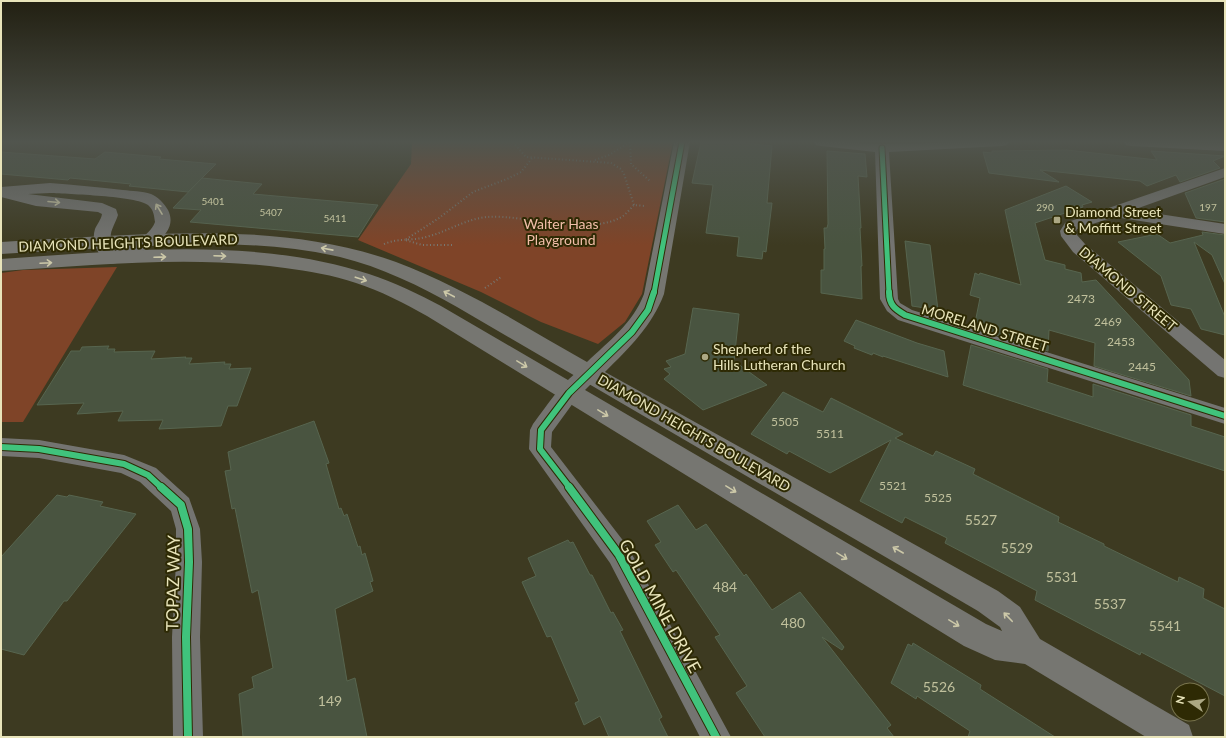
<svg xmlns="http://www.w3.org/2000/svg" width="1226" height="738" viewBox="0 0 1226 738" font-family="Lato,sans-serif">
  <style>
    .green { fill: #7f4428 }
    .building { fill: #495440; stroke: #57654f }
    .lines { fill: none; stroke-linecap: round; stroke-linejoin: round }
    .path { stroke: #787770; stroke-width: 2; stroke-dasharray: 1 2.5; stroke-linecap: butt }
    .street { fill: #747471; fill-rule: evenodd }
    .secondary { fill: #767671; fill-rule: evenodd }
    .cycleway-far2-casing { stroke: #2e2a04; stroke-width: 7 }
    .cycleway-far1-casing { stroke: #2e2a04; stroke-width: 8 }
    .cycleway-casing { stroke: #2e2a04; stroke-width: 10 }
    .cycleway-far2 { stroke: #40c37c; stroke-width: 5 }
    .cycleway-far1 { stroke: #40c37c; stroke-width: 6 }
    .cycleway { stroke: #40c37c; stroke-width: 8 }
    .oneway { stroke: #cbc8a8 }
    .oneway2 { stroke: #ccc8a8 }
    .poi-dot { fill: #aca884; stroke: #2e2a04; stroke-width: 1.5 }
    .labels { text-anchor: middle; stroke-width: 4; stroke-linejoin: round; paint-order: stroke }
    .far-number-label { font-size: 10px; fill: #c0c09c }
    .number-label { font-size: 12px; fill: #c0c09c }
    .poi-label { font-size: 14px; fill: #e8e4ba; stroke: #2e2a04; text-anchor: start }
    .park-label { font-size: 14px; fill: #f2bea9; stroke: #2e2a04 }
    .street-label { font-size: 14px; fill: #e8e4ba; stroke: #2e2a04 }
    .near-number-label { font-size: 14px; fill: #c0c09c }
    .near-street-label { font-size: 17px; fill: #e8e4ba; stroke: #2e2a04 }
  </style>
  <rect width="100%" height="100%" fill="#3d3a21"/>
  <g class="green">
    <path d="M412 142H673L642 294 625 322 598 344 541 322 481 292 358 240 411 164Z"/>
    <path d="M117 267 23 422H1V273L23 270Z"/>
  </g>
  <g class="building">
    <path d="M701 142H733L772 146 767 203H772L766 252 763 251 762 259 737 256 739 237 706 233 713 185 692 183Z"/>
    <path d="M1067 150 1157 160 1151 151 1225 156 1213 161 1220 168 1180 182 1176 175 1147 186 1140 181 1040 170 1059 182 989 173 983 152 992 153V151Z"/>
    <path d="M827 151 865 154 867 177 858 176 861 228H860L862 266H861L862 299 821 293V270H824V249H825L824 228H827L828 224Z"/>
    <path d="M1 152 95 159 105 152 161 157 159 159 216 164 188 192 129 186 131 184 70 178 68 180 1 174Z"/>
    <path d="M202 178 262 184 253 194 378 205 358 237 190 222 201 210 173 208Z"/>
    <path d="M1225 179V222L1196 218 1185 193Z"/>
    <path d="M1066 186 1092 202 1082 205 1083 207 1035 223 1045 260 1065 265V269L1081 273 1082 282 1096 280 1189 380 1191 396 1094 366 1095 343 1049 330 1048 351 974 328 980 298 970 295 975 273 979 275 980 273 1021 285 1005 210Z"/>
    <path d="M1202 232 1225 235V284L1212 255 1194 242 1225 317V335L1201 329 1191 309 1171 305 1161 276 1118 242 1157 234 1170 243 1203 235Z"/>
    <path d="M905 241 930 245 938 310 912 306Z"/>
    <path d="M693 308 739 314 734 361 767 385 703 410 664 379 670 374 664 369 671 367 666 361 685 354Z"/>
    <path d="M856 320 917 343 944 351 948 377 883 356V357L873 353 872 355 854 348 855 346 844 341Z"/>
    <path d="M971 345 1048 369 1047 382 1093 397V384L1191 415V426L1225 437V471L963 385Z"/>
    <path d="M109 346 107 349H115L114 352 155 351 151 359 186 357 185 358H192L189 364 225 362 224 364H231L229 369 251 368 237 406H228L221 426 159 429 163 420 118 421 123 411 77 414 84 403 37 405 71 351H80L82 347Z"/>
    <path d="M783 392 823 412 831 398 903 434 895 438 933 456 936 451 975 469 973 474 1059 517 1058 522 1104 544V546L1178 582 1179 577 1204 589 1203 598 1225 609V696L1141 652 1140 655 1035 600 1037 591 945 543 947 538 905 517 902 523 860 501 891 440 830 473 789 451 787 454 751 434Z"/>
    <path d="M314 421 329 463 326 464 339 509 341 508 344 516 347 514 358 547 360 546 362 555 365 553 373 581 370 582 373 591 335 609 347 681 355 678 367 737H243L239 694 254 688 252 677 273 668 258 590 252 593 235 508 232 509 225 471 231 470 228 452Z"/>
    <path d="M57 495 67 497 69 495 103 502 100 506 136 514 67 601H64L24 655 1 649V557Z"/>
    <path d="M678 505 696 530 706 524 744 576 746 574 772 610 800 592 844 647 842 650 822 637 891 725 887 728 894 737H765L736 693 747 686 715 637 720 635 676 570 673 572 655 545 661 542 647 521Z"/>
    <path d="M568 540 570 543 573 542 590 575H592L611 613 613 612 623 630 620 631 662 717 659 719 668 737H609L600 716 584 725 575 703 579 701 551 636 547 637 522 582 536 576 528 558Z"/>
    <path d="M913 643 981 685 980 689 1055 737H968L970 731 917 696 916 699 891 683 908 644 912 646Z"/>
  </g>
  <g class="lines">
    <g class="path">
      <path d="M513 142 526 157 611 163 621 169 624 174 634 205"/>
      <path d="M630 142 631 164 651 182"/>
      <path d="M595 160 609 155 630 142"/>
      <path d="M384 244C398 238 412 241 426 237 447 232 465 219 487 217 525 214 590 237 623 216 627 213 631 208 634 205L645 206"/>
      <path d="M452 245H422L405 240 439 218 473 192 507 179 521 172 533 157"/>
      <path d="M485 288 501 277"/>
    </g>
    <g class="street">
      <path d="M814 142C837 140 861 144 884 144 926 143 967 142 1009 142L1007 145 1002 146 889 152 898 299 900 303 912 310 1225 408V424L898 320 887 311 880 299 875 152 821 146 816 145Z"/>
      <path d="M1124 142 1225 143V151L1131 146 1126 145Z"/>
      <path d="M1225 168V177L1133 210 1225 224V234L1114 217 1077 229 1076 231 1077 235 1085 244 1225 360V378L1218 376 1073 252 1061 236 1060 231 1065 223Z"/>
      <path d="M50 183C75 185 99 187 123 190 132 191 142 191 151 194 158 197 164 203 168 210 182 238 135 254 117 263L111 264 105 263C98 253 91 241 95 229 97 224 101 220 102 214L98 212 36 206 1 197V187ZM50 193C68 194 137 196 148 205 154 210 154 216 155 222 149 238 129 244 115 251 106 234 113 230 118 215L116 209 102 203 28 194Z"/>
      <path d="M590 365 597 368 600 373 597 378 576 399 552 432 551 447 628 547 731 737H700L610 563 529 449 530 430 533 424C547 406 568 372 590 365Z"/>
      <path d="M1 438 39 440 124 455 156 468 189 498 200 529 202 562 200 637 203 737H173L172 637 176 562V529L171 511 140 482 121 473 39 458 1 456Z"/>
    </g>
    <path class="secondary" d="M674 142H690L664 294C652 326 629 348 605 372L998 591 1020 607 1040 639 1189 725 1193 737H1146L1025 664 995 660 964 646 427 316C404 303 381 291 356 283 333 275 308 271 285 268 191 255 95 265 1 271V259C122 251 251 236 369 274 394 282 418 294 441 306L986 624 1002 631 1000 627 978 611 457 307C420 286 381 267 340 257 271 241 199 243 128 247 86 249 43 251 1 254V242C43 239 85 237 127 235 219 231 309 231 396 262 463 287 525 327 587 362 609 341 633 323 644 294Z"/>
    <defs>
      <g id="cycleway-far2">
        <path d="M882 148 889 293"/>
        <path d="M654 293 682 142"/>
      </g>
      <g id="cycleway-far1">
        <path d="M889 292C889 305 895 309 905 315L1225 416"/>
        <path d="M1 447 39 449 124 464 148 475 162 488"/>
        <path d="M570 488 540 449 541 430 569 393 632 332 648 310 654 292"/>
      </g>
      <g id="cycleway">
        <path d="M161 487 181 505 188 529 189 562 186 637 188 737"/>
        <path d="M569 487 619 555 716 737"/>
      </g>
    </defs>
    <use href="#cycleway-far2" class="cycleway-far2-casing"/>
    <use href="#cycleway-far1" class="cycleway-far1-casing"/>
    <use href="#cycleway" class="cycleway-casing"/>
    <use href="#cycleway-far2" class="cycleway-far2"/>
    <use href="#cycleway-far1" class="cycleway-far1"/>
    <use href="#cycleway" class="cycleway"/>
  </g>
  <defs><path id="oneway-shaft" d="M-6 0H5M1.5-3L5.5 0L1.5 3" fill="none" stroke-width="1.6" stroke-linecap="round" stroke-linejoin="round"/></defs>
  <g class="oneway">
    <use href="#oneway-shaft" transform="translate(54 202) rotate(5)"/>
    <use href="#oneway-shaft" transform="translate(159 209) rotate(-121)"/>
  </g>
  <g class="oneway2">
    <use href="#oneway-shaft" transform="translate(327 249) rotate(-169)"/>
    <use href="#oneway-shaft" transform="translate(220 256) rotate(2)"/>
    <use href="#oneway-shaft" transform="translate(160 257) rotate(-2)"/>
    <use href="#oneway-shaft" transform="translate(46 263) rotate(-3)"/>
    <use href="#oneway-shaft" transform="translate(361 279) rotate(18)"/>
    <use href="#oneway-shaft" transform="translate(449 294) rotate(-152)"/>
    <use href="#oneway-shaft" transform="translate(522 364) rotate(31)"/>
    <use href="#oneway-shaft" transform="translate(603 413) rotate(31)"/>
    <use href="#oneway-shaft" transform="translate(731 489) rotate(31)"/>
    <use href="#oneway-shaft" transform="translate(898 550) rotate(-150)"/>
    <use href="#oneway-shaft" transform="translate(842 556) rotate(31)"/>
    <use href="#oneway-shaft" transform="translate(1008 617) rotate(-134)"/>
    <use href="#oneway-shaft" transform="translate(954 623) rotate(31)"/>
  </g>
  <linearGradient id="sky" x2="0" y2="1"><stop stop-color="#222012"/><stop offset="0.58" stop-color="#51554e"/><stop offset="1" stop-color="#51554e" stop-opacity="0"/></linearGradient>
  <rect width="1226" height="245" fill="url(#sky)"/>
  <g class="poi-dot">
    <rect x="1053" y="216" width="8" height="8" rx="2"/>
    <circle cx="705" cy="357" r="4"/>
  </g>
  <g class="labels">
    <g class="far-number-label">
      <text x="213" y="205">5401</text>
      <text x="1045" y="211">290</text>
      <text x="1208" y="211">197</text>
      <text x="271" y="216">5407</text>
      <text x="335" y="222">5411</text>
    </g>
    <g class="number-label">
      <text x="1081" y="303">2473</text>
      <text x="1108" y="326">2469</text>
      <text x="1121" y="346">2453</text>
      <text x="1142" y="371">2445</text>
      <text x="785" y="426">5505</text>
      <text x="830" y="438">5511</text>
      <text x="893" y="490">5521</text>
      <text x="938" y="502">5525</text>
    </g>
    <g class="poi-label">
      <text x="1065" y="217">Diamond Street<tspan x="1065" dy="16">&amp; Moffitt Street</tspan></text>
      <text x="713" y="354">Shepherd of the<tspan x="713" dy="16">Hills Lutheran Church</tspan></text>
    </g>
    <g class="park-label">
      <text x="561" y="229">Walter Haas<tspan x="561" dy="16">Playground</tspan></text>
    </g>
    <g class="street-label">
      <text transform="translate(128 243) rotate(-2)" y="5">DIAMOND HEIGHTS BOULEVARD</text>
      <text transform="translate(1128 289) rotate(40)" y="5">DIAMOND STREET</text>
      <text transform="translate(985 328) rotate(17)" y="5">MORELAND STREET</text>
      <text transform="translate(694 433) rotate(30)" y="5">DIAMOND HEIGHTS BOULEVARD</text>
    </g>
    <g class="near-number-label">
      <text x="981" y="525">5527</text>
      <text x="1017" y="553">5529</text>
      <text x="1062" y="582">5531</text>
      <text x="725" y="592">484</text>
      <text x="1110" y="609">5537</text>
      <text x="793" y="628">480</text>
      <text x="1165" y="631">5541</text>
      <text x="939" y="692">5526</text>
      <text x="330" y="706">149</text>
    </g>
    <g class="near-street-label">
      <text transform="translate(173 583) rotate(-89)" y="6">TOPAZ WAY</text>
      <text transform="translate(660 606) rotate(61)" y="6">GOLD MINE DRIVE</text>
    </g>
  </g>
  <rect width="1226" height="738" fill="none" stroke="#e8e4ba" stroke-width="4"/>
  <g transform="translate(1190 702) rotate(283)"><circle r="19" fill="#2e2a04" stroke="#78744d"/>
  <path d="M0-3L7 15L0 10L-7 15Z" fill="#aca884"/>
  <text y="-6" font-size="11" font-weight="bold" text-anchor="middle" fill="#e8e4ba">N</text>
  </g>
</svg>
